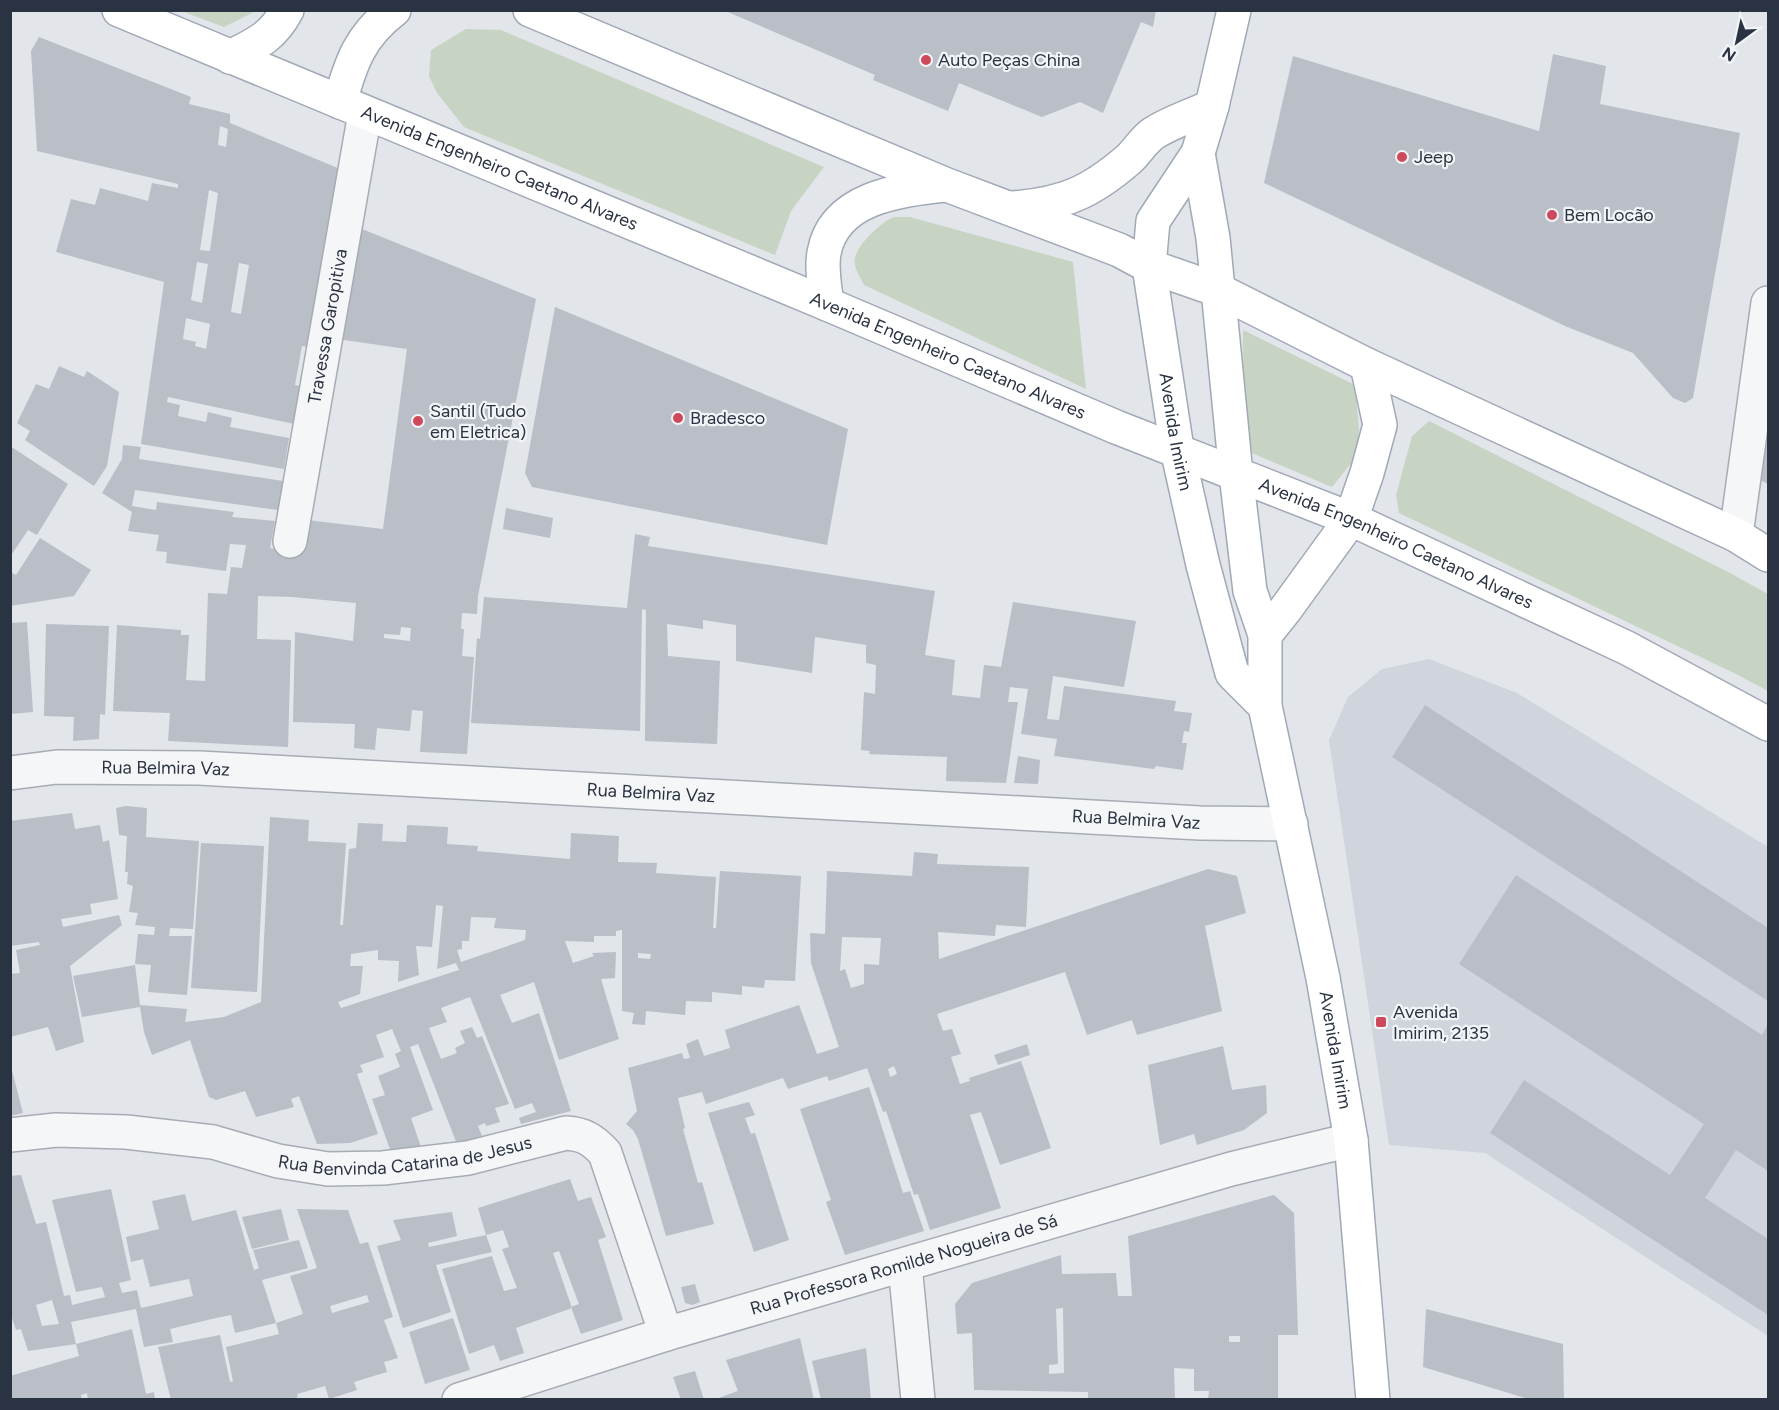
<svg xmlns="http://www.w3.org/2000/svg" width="1779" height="1410" viewBox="0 0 1779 1410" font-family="Figtree,sans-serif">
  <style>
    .built { fill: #d0d4dc }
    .green { fill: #c7d4c3 }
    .building { fill: #b9bec7; fill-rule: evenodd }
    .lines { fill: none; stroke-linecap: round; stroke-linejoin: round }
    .minor-casing { stroke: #a7acb4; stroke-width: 36 }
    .major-casing { stroke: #a1a9b6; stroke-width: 36 }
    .minor { stroke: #f5f6f8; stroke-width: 33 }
    .major { stroke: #fff; stroke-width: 33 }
    .poi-dot { fill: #cd495b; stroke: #f2f4f7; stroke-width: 2 }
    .labels { text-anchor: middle; stroke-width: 4.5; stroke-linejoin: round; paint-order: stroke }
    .poi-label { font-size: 18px; fill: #2a3342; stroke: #f2f4f7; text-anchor: start }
    .street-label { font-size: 18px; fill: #2a3342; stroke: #f2f4f7 }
  </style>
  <rect width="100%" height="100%" fill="#e2e5ea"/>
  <path class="built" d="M1429 659 1517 693 1768 847V1336L1485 1153 1389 1145 1329 740 1348 697 1382 669Z"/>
  <g class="green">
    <path d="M181 11H256L224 27Z"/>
    <path d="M466 29 501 30 824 167 791 211 775 255 464 127 437 93 429 76 431 50Z"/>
    <path d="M894 217H910L1073 262 1086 389 864 285C860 277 853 267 855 258 857 245 882 221 894 217Z"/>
    <path d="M1243 330 1355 385 1359 430 1357 456 1332 487 1242 449Z"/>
    <path d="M1429 421 1730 573 1768 594V691L1736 674 1399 513 1396 495 1412 436Z"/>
  </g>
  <g class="building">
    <path d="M723 10H1156L1153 27 1141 22 1103 113 1080 102 1042 117 959 83 948 111 873 80 875 75Z"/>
    <path d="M39 37 191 97 189 104 230 114V123L340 169 312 348 302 346 295 385 306 387 299 425 168 397 167 402 180 405 178 416 206 422 208 412 232 418 230 427 289 438 284 469 141 444 164 282 56 252 71 199 95 205 100 188 148 201 152 183 178 188V184L37 151 31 51ZM220 126 228 129 226 147 218 145ZM209 190 218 193 210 251 200 250ZM197 262 208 264 202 303 191 300ZM239 263 249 265 241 314 231 312ZM186 318 210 324 206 349 195 346 196 342 183 339Z"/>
    <path d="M1553 54 1606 66 1600 104 1740 133 1693 398 1685 403 1673 398 1633 353 1565 326 1264 183 1293 56 1539 131Z"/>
    <path d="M357 227 536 299 478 596 477 614 462 613 461 629H464L462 656 474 657 467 754 420 752 423 711 412 710 410 731 377 728 375 750 354 748 355 724 293 722 295 632 353 641 356 603 292 597 258 596 257 639 291 640 288 747 168 741 170 713 113 711 117 625 181 630V635H189L186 680 205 681 208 593 227 594 231 567 242 568 246 545 230 544 226 571 166 563 167 552 156 551 159 535 128 531 132 512 102 493 122 459 123 445 141 447 139 459 283 481 278 510 135 490 132 506 156 510 157 502 234 512 232 517 275 521 270 548 302 553 307 520 383 529 407 349 337 339ZM401 627 411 628 410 641 384 638V634L400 635Z"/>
    <path d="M555 307 848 429 827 545 532 487 525 473Z"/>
    <path d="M59 366 84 377 87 371 119 392 107 466 94 486 25 440 30 431 17 423 36 384 49 389Z"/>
    <path d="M1768 405V484L1746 473Z"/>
    <path d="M10 446 68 484 37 535 28 530 10 557Z"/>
    <path d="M506 508 553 518 550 538 503 529Z"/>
    <path d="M635 534 650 537 648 546 935 591 925 655 955 660 952 695 980 698 984 665 1001 667 1013 602 1136 621 1124 687 1053 676 1047 719 1059 720 1064 686 1176 701 1174 711 1192 713 1189 732 1184 731 1182 743H1187L1183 770 1156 766 1154 769 1054 756 1057 739 1021 734 1028 689 1010 687 1008 702H1018L1006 783 946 781 947 757 869 754 870 751 861 750 864 692 875 694 876 665 866 663V645L815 637 812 673 736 661V625L703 620V629L667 624 668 656 720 661 717 744 645 741 646 610 642 609 640 731 471 723 477 638 480 639 484 597 627 608Z"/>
    <path d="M40 538 91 570 74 596 10 606V572L16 575Z"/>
    <path d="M27 622 33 712 10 714V623Z"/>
    <path d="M46 624 109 626 105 715 100 714 99 739 73 741 74 717 44 716Z"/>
    <path d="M1425 705 1768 928V1001L1392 757Z"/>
    <path d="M1018 756 1040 760 1038 784 1014 783Z"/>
    <path d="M126 806 147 808 146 837 199 841 193 929 170 928 169 936H192L187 995 148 992 151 965 135 964 138 934 154 935 155 927 135 925 138 913 129 912 133 886 127 884 128 872H125L127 836 119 835 116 808Z"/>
    <path d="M72 813 75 829 100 825 103 842 109 840 118 899 90 904 92 914 61 919 63 927 119 915 122 925 70 966 84 1042 56 1051 48 1027 10 1037V974L20 973 16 950 40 945 39 942 10 946V821Z"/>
    <path d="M270 817 309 820 308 841 346 843 340 925H343L349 849 356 848 358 823 383 824 382 841 406 842 407 825 448 827 447 844 478 846 477 851 570 859 571 833 619 836 618 862 657 863 656 873 716 877 713 928H716L720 871 801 876 795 981 765 980 764 988 742 986V995L712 992V1002L686 1001 685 1015 646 1011 645 1025 632 1024 634 1013 622 1011V930L616 931V936H594V942L565 941 573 963 594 956 592 953 616 952 615 978 601 979 619 1039 559 1060 534 982 500 995 512 1023 539 1013 571 1111 521 1124 519 1118 536 1112 532 1103 515 1109 470 997 441 1008 447 1022 429 1028 441 1059 457 1053 455 1048 465 1043 460 1031 472 1027 477 1038 482 1036 509 1104 495 1108 500 1122 486 1126 485 1123 478 1126 482 1136 457 1144 418 1044 410 1047 433 1110 411 1118 422 1150 392 1155 372 1099 385 1095 378 1076 400 1067 395 1054 401 1051 392 1029 376 1035 384 1057 360 1065 363 1072 357 1074 378 1134 350 1143 317 1144 299 1096 291 1099 294 1107 256 1117 245 1091 216 1100 209 1097 190 1040 152 1055 144 1032 140 1007 82 1017 73 976 135 965 140 1005 187 1009 185 1022 224 1017 261 1002ZM436 905 443 906 437 969 456 963 459 970 341 1008 338 1002 360 994 363 966H350L351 954 378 950V960L399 961 398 982 419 975 416 946 432 947ZM471 917 496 918 494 928 526 930 525 940 461 962 457 950 462 949V941H469ZM638 953 651 954 650 959 638 958Z"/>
    <path d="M201 843 264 846 257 992 191 988Z"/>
    <path d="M914 852 938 854 937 864 1029 867 1026 927 996 925 995 936 938 932 939 959 1208 869 1237 876 1246 913 1205 926 1222 1011 1137 1035 1132 1020 1087 1035 1065 972 937 1014 943 1031 952 1029 961 1054 951 1057 960 1084 970 1081 969 1078 1021 1061 1051 1148 1000 1165 981 1112 970 1115 1001 1208 930 1230 918 1194 914 1195 886 1111 883 1112 867 1068 829 1081 827 1076 788 1089 783 1078 706 1104 702 1092 678 1098 685 1128 683 1129 698 1183 702 1182 714 1224 666 1236 638 1139 633 1130 626 1124 637 1111 628 1068 682 1053 684 1059 690 1058 686 1044 698 1039 704 1056 730 1048 725 1030 799 1005 817 1054 839 1047 811 963 810 933 825 934 827 871 912 876ZM842 937 881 938 879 965 864 964V984L851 988 845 969 840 971ZM894 1066 897 1074 890 1077 888 1069Z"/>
    <path d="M1516 875 1762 1035 1768 1024V1171L1736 1150 1705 1198 1768 1239V1315L1490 1133 1524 1080 1670 1175 1704 1124 1459 964Z"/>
    <path d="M1027 1044 1030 1055 998 1065 994 1055Z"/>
    <path d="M1223 1046 1232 1090 1266 1085 1267 1113 1244 1130 1197 1145 1194 1134 1160 1145 1148 1065Z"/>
    <path d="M10 1063 23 1113 10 1116Z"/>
    <path d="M869 1087 903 1193 910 1191 924 1231 845 1255 826 1202 831 1200 800 1109Z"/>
    <path d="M749 1102 755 1115 745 1118 751 1134 755 1133 789 1240 754 1252 708 1113Z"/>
    <path d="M21 1175 36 1224 46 1222 64 1296 70 1295 72 1305 105 1297 102 1287 76 1292 52 1200 111 1189 131 1280 119 1283 122 1293 137 1290 141 1308 193 1296 189 1279 150 1287 143 1259 131 1262 126 1237 159 1229 152 1201 185 1194 192 1221 236 1210 254 1270 259 1268 253 1250 299 1240 308 1268 262 1280 276 1323 303 1314 290 1276 317 1268 297 1209 348 1210 360 1244 368 1242 393 1317 384 1320 398 1358 384 1362 387 1372 354 1382 357 1390 329 1399 325 1386 297 1394 298 1397 286 1400H171L158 1347 220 1335 230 1382 233 1381 226 1347 279 1334 276 1323 235 1333 231 1315 216 1318 170 1329 173 1342 144 1347 136 1309 71 1322 76 1344 28 1351 21 1329 16 1330 10 1312V1176ZM367 1295 369 1302 332 1313 330 1306ZM52 1300 59 1324 42 1326 36 1305Z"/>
    <path d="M570 1179 578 1201 591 1197 606 1237 598 1240 623 1320 581 1334 571 1307 579 1304 559 1251 553 1253 572 1308 516 1328 524 1353 500 1361 494 1345 469 1354 442 1269 492 1256 504 1291 517 1288 502 1249 509 1247 503 1230 486 1235 478 1208Z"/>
    <path d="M1274 1195 1294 1213 1298 1335H1278V1400H1208L1209 1391H1194V1369L1174 1368 1175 1400H1088V1392L974 1390 972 1333 957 1334 955 1304 972 1283 1061 1255 1062 1274 1116 1273 1118 1296H1132L1128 1236ZM1063 1308 1064 1373 1049 1374V1365L1058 1364 1056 1309ZM1229 1336H1240V1342H1229Z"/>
    <path d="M281 1209 289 1240 252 1249 242 1217Z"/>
    <path d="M452 1212 457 1236 428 1243 429 1247 486 1235 492 1252 436 1265 451 1312 403 1328 377 1246 401 1240 393 1220Z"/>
    <path d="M695 1284 700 1302 692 1305 685 1303 681 1287Z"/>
    <path d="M1426 1309 1563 1344 1564 1400H1532L1423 1367Z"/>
    <path d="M453 1318 470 1370 425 1384 409 1332Z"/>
    <path d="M132 1329 146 1394 154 1392 155 1400H88L87 1393 81 1395 82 1400H10V1376L79 1356 76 1344Z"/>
    <path d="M800 1338 814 1400H713L738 1391 726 1360Z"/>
    <path d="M866 1348 871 1400H821L812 1361Z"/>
    <path d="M695 1371 704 1400H681L673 1377Z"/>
  </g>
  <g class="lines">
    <defs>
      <g id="minor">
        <path d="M1736 535 1768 303"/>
        <path id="s1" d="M290 541 365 113"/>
        <path id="s2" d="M10 773 57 767 199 768 1200 823 1291 824"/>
        <path id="s3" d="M10 1135 56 1130 126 1132 213 1142 278 1161 328 1169 383 1168 468 1158 566 1133C584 1134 593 1140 605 1153L666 1334"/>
        <path d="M905 1265 918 1400"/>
        <path id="s4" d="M459 1400 666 1334 1231 1169 1351 1140"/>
      </g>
      <g id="major">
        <path id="s5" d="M119 10 827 304 1116 427 1351 519 1627 648 1768 724"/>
        <path d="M530 10 947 185 1119 250 1149 266 1218 290 1367 365 1736 535 1768 555"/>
        <path id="s6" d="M1234 10 1212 106 1198 153 1153 221 1149 266 1177 449 1203 565 1232 673 1265 706"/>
        <path d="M230 57C256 44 273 37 287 10"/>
        <path d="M340 102C351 62 360 36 394 10"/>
        <path id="s7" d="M1198 153 1213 238 1236 474 1250 591 1265 635V706L1323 978 1351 1140 1373 1400"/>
        <path d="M1013 208C1063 204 1090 193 1129 159 1137 152 1144 139 1154 133 1171 122 1194 115 1212 106"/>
        <path d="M827 304C825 288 821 269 824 253 834 197 900 190 945 185"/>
        <path d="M1265 635 1285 610 1351 519 1367 473 1380 425 1367 365"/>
      </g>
    </defs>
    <use href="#minor" class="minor-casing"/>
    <use href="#major" class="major-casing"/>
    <use href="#minor" class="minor"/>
    <use href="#major" class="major"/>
  </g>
  <g class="poi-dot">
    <circle cx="926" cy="60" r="6"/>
    <circle cx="1402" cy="157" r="6"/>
    <circle cx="1552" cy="215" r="6"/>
    <circle cx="678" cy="418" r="6"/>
    <circle cx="418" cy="421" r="6"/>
    <rect x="1375" y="1016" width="12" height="12" rx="3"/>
  </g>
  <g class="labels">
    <g class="poi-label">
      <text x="938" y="66">Auto Peças China</text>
      <text x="1414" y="163">Jeep</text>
      <text x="1564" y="221">Bem Locão</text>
      <text x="430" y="417">Santil (Tudo<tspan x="430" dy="21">em Eletrica)</tspan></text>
      <text x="690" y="424">Bradesco</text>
      <text x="1393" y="1018">Avenida<tspan x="1393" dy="21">Imirim, 2135</tspan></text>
    </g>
    <g class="street-label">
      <text dy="6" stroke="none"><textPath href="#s5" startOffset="412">Avenida Engenheiro Caetano Alvares</textPath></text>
      <text dy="6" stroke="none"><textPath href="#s1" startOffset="218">Travessa Garopitiva</textPath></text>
      <text dy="6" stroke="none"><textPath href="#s5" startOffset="898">Avenida Engenheiro Caetano Alvares</textPath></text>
      <text dy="6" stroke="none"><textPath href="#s6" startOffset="442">Avenida Imirim</textPath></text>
      <text dy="6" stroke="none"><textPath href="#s5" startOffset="1384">Avenida Engenheiro Caetano Alvares</textPath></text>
      <text dy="6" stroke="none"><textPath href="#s2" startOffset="156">Rua Belmira Vaz</textPath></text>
      <text dy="6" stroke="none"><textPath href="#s2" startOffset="642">Rua Belmira Vaz</textPath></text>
      <text dy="6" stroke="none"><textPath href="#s2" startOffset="1128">Rua Belmira Vaz</textPath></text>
      <text dy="6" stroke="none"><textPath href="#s7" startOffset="910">Avenida Imirim</textPath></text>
      <text dy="6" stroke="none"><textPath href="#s3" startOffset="400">Rua Benvinda Catarina de Jesus</textPath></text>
      <text dy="6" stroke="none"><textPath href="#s4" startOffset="465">Rua Professora Romilde Nogueira de Sá</textPath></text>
    </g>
  </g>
  <rect width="1779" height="1410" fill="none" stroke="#2a3342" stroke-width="24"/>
  <g transform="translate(1737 42) rotate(213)" stroke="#f2f4f7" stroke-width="4.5" paint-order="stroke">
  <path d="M0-4.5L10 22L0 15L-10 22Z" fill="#2a3342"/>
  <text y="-9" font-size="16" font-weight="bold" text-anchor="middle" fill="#2a3342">N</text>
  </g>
</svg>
